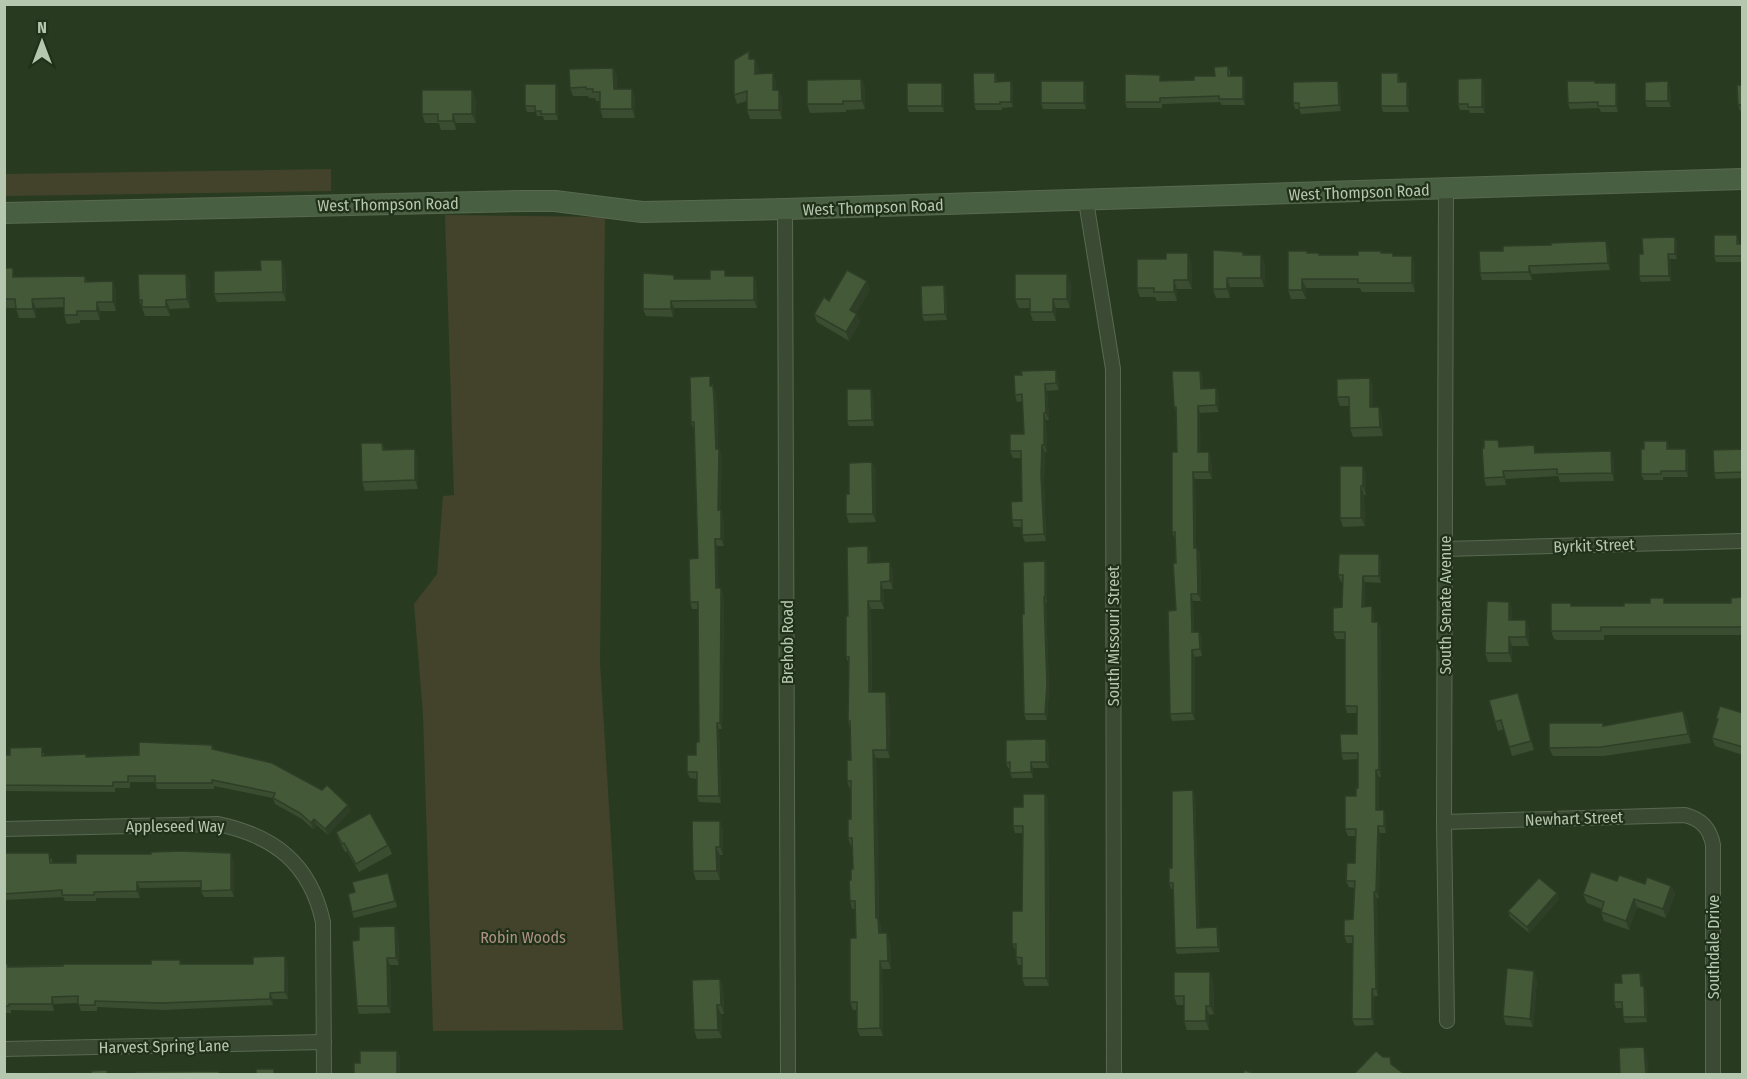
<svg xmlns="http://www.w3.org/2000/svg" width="1747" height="1079" viewBox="0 0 1747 1079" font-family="'Fira Sans Condensed',sans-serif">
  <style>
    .green { fill: #42432a }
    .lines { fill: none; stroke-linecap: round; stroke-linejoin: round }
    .street-casing { stroke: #586951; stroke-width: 16 }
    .secondary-casing { stroke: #586951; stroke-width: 22 }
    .street { stroke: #3b4b33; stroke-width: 14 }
    .secondary { stroke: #495f41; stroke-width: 20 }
    .wall { fill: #3a4d30 }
    .shaded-wall { fill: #2f3e27 }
    .building { fill: #435938; stroke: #2f3e27; stroke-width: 1.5 }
    .labels { text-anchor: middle; stroke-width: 4.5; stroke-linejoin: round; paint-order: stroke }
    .street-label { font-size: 16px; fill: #b5c7ae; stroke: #203019 }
    .park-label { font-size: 16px; fill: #ae9182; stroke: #203019 }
  </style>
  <rect width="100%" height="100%" fill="#283b20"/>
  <g class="green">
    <path d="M331 169V191L5 196V174Z"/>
    <path d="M445 215 605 217 600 663 623 1030 433 1031 423 715 414 604 437 574 443 496 454 495Z"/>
  </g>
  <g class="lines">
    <defs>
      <g id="street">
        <path d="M1446 189 1444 822 1447 1021"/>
        <path d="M1086 201 1113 369 1114 1074"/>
        <path d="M785 209 788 1074"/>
        <path d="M1445 549 1742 541"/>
        <path d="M1444 822 1685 815C1701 819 1710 828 1713 845V1074"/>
        <path d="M4 829 218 824C274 836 310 863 323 922L324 1074"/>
        <path d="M4 1049 324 1042"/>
      </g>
      <path id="secondary" d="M4 213 523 201H555L642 212 785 209 1742 179"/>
    </defs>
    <use href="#street" class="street-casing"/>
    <use href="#secondary" class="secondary-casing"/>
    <use href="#street" class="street"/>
    <use href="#secondary" class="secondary"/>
  </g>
  <g class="wall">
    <path d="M752 59 759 68V74L776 82V90L782 98V119H750L747 110V101L737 104 734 95Z"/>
    <path d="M1228 66 1230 72V76H1243L1245 82V105H1222L1220 102 1162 104V108H1127L1125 102 1162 81 1194 80 1215 76Z"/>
    <path d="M613 68 617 76V89L635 98V118H603L600 109V101H596L595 98H589L588 96H573L570 88Z"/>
    <path d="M995 73 997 82 1011 81 1013 87V107L1002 108V110H976L974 104Z"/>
    <path d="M1398 73 1400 82 1409 88V112H1383L1381 106Z"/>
    <path d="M1482 78 1484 84 1485 113H1470L1469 110H1460L1458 104Z"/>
    <path d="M861 79 865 88V109L846 110V112L810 113 807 104Z"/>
    <path d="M1338 81 1340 87 1341 111 1301 114 1299 109H1295L1293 103Z"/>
    <path d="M942 83 944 88V112H909L907 106Z"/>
    <path d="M1596 83H1616L1618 89V112H1601L1599 108 1570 109 1568 103Z"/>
    <path d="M556 84 558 90V120H544L543 116H537L536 112H527L525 106Z"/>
    <path d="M1743 85V111H1740L1738 105Z"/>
    <path d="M1086 87V109H1043L1041 103Z"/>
    <path d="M1670 87 1671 107H1647L1645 101Z"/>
    <path d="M476 99V123H456V130H441L439 123H425L422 114Z"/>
    <path d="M1737 235 1739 244 1743 245V262H1716L1714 256Z"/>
    <path d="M1675 237 1677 243V259H1670L1671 281 1641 282 1639 276Z"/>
    <path d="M1609 248 1610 270 1532 274V280H1482L1480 273Z"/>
    <path d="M1307 251V253L1320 255H1358L1393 253V256L1415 264V292H1362L1360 288H1306V299H1291L1288 290Z"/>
    <path d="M1243 252 1245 255 1265 264 1264 287H1230V298H1216L1213 289Z"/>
    <path d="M1191 261 1192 289H1177V301H1157L1155 297H1140L1137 288Z"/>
    <path d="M4 268 16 277 85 276 87 282 116 290V311H100V320H80V323L67 324 64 315V307L36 308V318H19L16 308H4Z"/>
    <path d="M285 269 286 301 217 302 214 294 261 270Z"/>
    <path d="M186 274 190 283V308L170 309V316H145L139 300Z"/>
    <path d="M674 275 675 279H710L728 276H754L756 283 757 308H674L673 317 646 316 643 309Z"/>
    <path d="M1071 283 1070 308H1056V321H1033L1030 312V308H1019L1015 299Z"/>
    <path d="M944 285 946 291 947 320 924 321 922 315Z"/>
    <path d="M870 290 856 313 860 322 849 341 817 322 814 314 829 301Z"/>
    <path d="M1200 371 1203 378V389L1219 395V412L1200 413V452H1209L1211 459 1212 479H1195L1196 548H1197L1200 555 1201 601H1193L1194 632H1199L1202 639V656L1195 657V720L1172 721 1170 714 1176 610 1175 539 1172 532 1177 452 1176 411 1174 407Z"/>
    <path d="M1058 377 1059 390 1047 391 1049 420H1046L1047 452H1045L1044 482 1046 541 1025 542 1022 535V527H1014L1012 520 1022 501 1021 458H1013L1010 451 1024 434 1023 401 1017 402 1015 395Z"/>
    <path d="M1370 378 1373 387V407L1382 416 1383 436 1353 437 1350 428 1349 406H1340L1337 397Z"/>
    <path d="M713 383V386L715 392 717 405 718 449 722 455 720 510 723 516 724 546H717L718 588H721L723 594 724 608 722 729H719L721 803 699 802 697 796V779L690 778 687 772 696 755 699 742 698 609H692L690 602 698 558 694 428H693L691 422Z"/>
    <path d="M873 395 874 426H849L847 421Z"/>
    <path d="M1667 441 1669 449 1688 455V477H1663V480H1644L1641 474 1644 449Z"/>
    <path d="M382 443 385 450 418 458V489L365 491 362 482Z"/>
    <path d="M1501 447 1537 453 1614 459V481L1560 482 1558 476 1506 479V485L1486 486 1484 478V448Z"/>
    <path d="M1743 449V478L1716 479 1714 473Z"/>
    <path d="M872 462 876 471V522L849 523 846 514Z"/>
    <path d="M1366 474V495H1364L1365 526 1343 527 1340 518Z"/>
    <path d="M871 554V563L893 570V589H883L884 609H871L872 692H886L889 700 890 758H876L879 920 881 925V933L890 941 891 969H882L883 1036H860L857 1029V1010H853L850 1002 856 938 855 909H852L850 901 853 869V846H851L848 838 851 819V789H850L847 781 851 760 850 728 848 721 849 664 846 657 848 616Z"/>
    <path d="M1045 561 1047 567V603H1046L1049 689 1047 720H1026L1024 714V614Z"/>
    <path d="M1381 561V583L1365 582V607L1374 613V622H1378L1381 629V777H1379V810L1386 816V833H1380L1379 898H1377L1378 996H1374V1025L1355 1026 1352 1019 1353 943H1347L1344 936 1353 919 1354 888 1349 887 1346 881 1355 863 1356 836H1348L1345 829 1358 788V759L1343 760 1341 753 1357 734V713H1347L1345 706V639H1336L1333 632 1342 607V582H1341L1338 575Z"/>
    <path d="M1743 597V635H1604V640H1557L1554 639 1551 631 1573 606H1624L1666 603H1731Z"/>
    <path d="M1509 602 1512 610V620L1529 629V646H1512V662H1488L1485 653Z"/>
    <path d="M1521 701 1534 750 1512 756 1504 729 1498 731 1495 722Z"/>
    <path d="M1683 711 1687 719 1691 743 1604 756H1553L1549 748 1604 726Z"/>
    <path d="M1743 713V755L1715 746 1712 738 1718 721 1716 718Z"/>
    <path d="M1046 739 1048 745 1049 768H1033V778H1012L1010 773V768H1008L1006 763Z"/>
    <path d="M212 745 214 749 348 805 350 811 328 835 317 825 313 829 302 819 275 804 273 798 214 786V789H157L155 782H130V788H115V792L4 791V755L44 753V756L86 754 87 757 139 755Z"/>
    <path d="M1193 790 1195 796 1199 928 1217 927 1219 933 1220 952 1177 954 1175 948 1173 889H1171L1169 883Z"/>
    <path d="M1045 794 1048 801 1049 986H1025L1022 978V965H1018L1016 957V951L1012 944 1022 911 1023 833H1015L1013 826 1023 807Z"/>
    <path d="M720 821 723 830V855H720V880H696L693 871Z"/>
    <path d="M336 832 388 845 392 854 359 872 347 851 345 852 339 841Z"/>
    <path d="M4 853 52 859V863L233 859 234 897H204L201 891V887L140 888V898H96V901H65L63 897 4 900Z"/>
    <path d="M388 873 397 907 354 918 352 912 355 892Z"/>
    <path d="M1617 881 1671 886 1675 894 1666 918 1637 907 1629 930 1604 921 1601 912 1602 909 1587 903 1583 894Z"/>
    <path d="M1557 893 1559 899 1529 933 1510 917 1508 911Z"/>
    <path d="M395 926 398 933 399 965H390L391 1013 359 1014 357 1006 359 940Z"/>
    <path d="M180 960 182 964H253L287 962 288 999H273V1005L164 1010 97 1007V1011H81L78 1003 54 1004V1011L11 1010V1013H4V964L9 966 151 964Z"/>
    <path d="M720 979 723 988 724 1014H721L722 1038 697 1039 694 1030Z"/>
    <path d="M1537 979 1533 1027 1506 1025 1503 1016Z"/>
    <path d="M1643 979V986L1646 992 1647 1022 1625 1023 1623 1017 1622 1008H1616L1614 1002 1622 983Z"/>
    <path d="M1213 980 1214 1014 1209 1015V1030H1187L1184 1021V1005H1177L1174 996Z"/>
  </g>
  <g class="shaded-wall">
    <path d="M755 59 759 68V82L755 74Z"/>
    <path d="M613 68 617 76V98L614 89Z"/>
    <path d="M773 73 776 82V98L773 90Z"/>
    <path d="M1243 76 1245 82V105L1243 99Z"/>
    <path d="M1482 78 1484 84 1485 113 1482 107Z"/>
    <path d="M861 79 865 88V109L862 101Z"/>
    <path d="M1011 81 1013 87V107L1011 102Z"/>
    <path d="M1084 81 1086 87V109L1084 103Z"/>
    <path d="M1338 81 1340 87 1341 111 1339 105Z"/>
    <path d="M1668 81 1670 87 1671 107 1668 101Z"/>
    <path d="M1407 82 1409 88V112L1407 106Z"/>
    <path d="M942 83 944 88V112L942 106Z"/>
    <path d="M1616 83 1618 89V112L1616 106Z"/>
    <path d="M556 84 558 90V120L556 114Z"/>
    <path d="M632 89 635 98V118L632 109Z"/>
    <path d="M472 90 476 99V123L472 114Z"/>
    <path d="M779 90 782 98V119L779 110Z"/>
    <path d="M453 114 456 123V130L453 121Z"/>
    <path d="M1675 237 1677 243V259L1675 254Z"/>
    <path d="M1606 241 1609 248 1610 270 1608 263Z"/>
    <path d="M1188 253 1191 261 1192 289 1188 280Z"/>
    <path d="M1668 254 1670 259 1671 281 1669 276Z"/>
    <path d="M1261 255 1265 264 1264 287 1261 278Z"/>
    <path d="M1412 256 1415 264V292L1412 283Z"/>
    <path d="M282 260 285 269 286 301 283 292Z"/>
    <path d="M1529 266 1532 274V280L1529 272Z"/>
    <path d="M186 274 190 283V308L187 299Z"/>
    <path d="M1067 274 1071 283 1070 308 1067 299Z"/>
    <path d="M754 276 756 283 757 308 754 300Z"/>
    <path d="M1227 278 1230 287V298L1227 289Z"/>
    <path d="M1302 279 1306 288V299L1302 290Z"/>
    <path d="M1174 280 1177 289V301L1174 292Z"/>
    <path d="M113 281 116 290V311L113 302Z"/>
    <path d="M867 281 870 290 853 318 850 310Z"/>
    <path d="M944 285 946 291 947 320 945 314Z"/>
    <path d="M32 299 36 308V318L33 309Z"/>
    <path d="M1053 299 1056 308V321L1053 312Z"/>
    <path d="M166 300 170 309V316L166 307Z"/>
    <path d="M671 301 674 308 673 317 671 309Z"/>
    <path d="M97 302 100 311V320L97 311Z"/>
    <path d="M857 314 860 322 849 341 846 332Z"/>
    <path d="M1056 370 1058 377 1059 390 1056 383Z"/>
    <path d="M1200 371 1203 378V396L1201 389Z"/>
    <path d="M1370 378 1373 387V416L1370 407Z"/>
    <path d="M1045 384 1047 391 1049 420 1046 413Z"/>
    <path d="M713 386 715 392 717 405 718 455 716 449Z"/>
    <path d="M1216 388 1219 395V412L1216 405Z"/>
    <path d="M871 389 873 395 874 426 872 420Z"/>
    <path d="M1198 406 1200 413 1201 459 1198 452Z"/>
    <path d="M1379 407 1382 416 1383 436 1380 427Z"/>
    <path d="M1044 413 1046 420 1047 452 1044 445Z"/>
    <path d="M1042 445 1045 452 1044 482 1046 541 1044 534 1041 475Z"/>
    <path d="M415 449 418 458V489L415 480Z"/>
    <path d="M719 449 722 455 720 516 718 510Z"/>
    <path d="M1686 449 1688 455V477L1686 471Z"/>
    <path d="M1611 451 1614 459V481L1612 473Z"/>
    <path d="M1209 452 1211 459 1212 479 1209 472Z"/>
    <path d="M872 462 876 471V522L873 514Z"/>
    <path d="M1363 466 1366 474V495L1363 486Z"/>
    <path d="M1503 471 1506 479V485L1504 477Z"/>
    <path d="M1193 472 1195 479 1196 555 1194 548Z"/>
    <path d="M1361 486 1364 495 1365 526 1361 518Z"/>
    <path d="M721 510 723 516 724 546 721 539Z"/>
    <path d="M715 539 717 546 719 594 716 588Z"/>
    <path d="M868 546 871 554V570L868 563Z"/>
    <path d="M1197 548 1200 555 1201 601 1198 594Z"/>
    <path d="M1379 554 1381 561V583L1379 576Z"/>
    <path d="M1045 561 1047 567V603L1045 597Z"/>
    <path d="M890 562 893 570V589L890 581Z"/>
    <path d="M1363 576 1365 582V613L1362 607Z"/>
    <path d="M881 582 883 589 884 609 881 601Z"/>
    <path d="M721 588 723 594 724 608 722 729 720 723Z"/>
    <path d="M1191 594 1193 601 1194 639 1192 632Z"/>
    <path d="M1044 597 1046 603 1049 689 1047 720 1045 714Z"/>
    <path d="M868 601 871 609 872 699 869 692Z"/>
    <path d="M1509 602 1512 610V629L1509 620Z"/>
    <path d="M1372 606 1374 613V629L1372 622Z"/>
    <path d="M1526 620 1529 629V646L1526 637Z"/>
    <path d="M1378 622 1381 629V777L1379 770Z"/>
    <path d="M1199 632 1202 639V656L1200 649Z"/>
    <path d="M1509 637 1512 646V662L1509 653Z"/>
    <path d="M1192 650 1195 657V720L1192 713Z"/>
    <path d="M886 692 889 700 890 758 887 750Z"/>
    <path d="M1518 693 1521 701 1534 750 1531 741Z"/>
    <path d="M1683 711 1687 719 1691 743 1688 734Z"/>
    <path d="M717 723 719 729 721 803 719 796Z"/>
    <path d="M1046 739 1048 745 1049 768 1046 762Z"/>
    <path d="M873 750 876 758 879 920 881 925 882 941 879 933 876 918Z"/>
    <path d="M1031 762 1033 768V778L1031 772Z"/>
    <path d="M1376 770 1379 777V816L1376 810Z"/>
    <path d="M1193 790 1195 796 1199 934 1197 928Z"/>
    <path d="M1045 794 1048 801 1049 986 1046 978Z"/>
    <path d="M348 805 350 811 328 835 325 829Z"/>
    <path d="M1384 810 1386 816V833L1384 826Z"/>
    <path d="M314 819 317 825 313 829 311 823Z"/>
    <path d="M720 821 723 830V855L720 847Z"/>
    <path d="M1378 826 1380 833 1379 898 1376 892Z"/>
    <path d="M716 847 720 855V880L717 871Z"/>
    <path d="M231 853 233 859 234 897 231 890Z"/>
    <path d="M137 882 140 888V898L137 891Z"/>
    <path d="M1671 886 1675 894 1666 918 1663 909Z"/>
    <path d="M1374 892 1377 898 1378 996 1376 989Z"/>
    <path d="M1557 893 1559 899 1529 933 1527 927Z"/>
    <path d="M1634 899 1637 907 1629 930 1626 921Z"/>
    <path d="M395 926 398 933 399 965 396 958Z"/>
    <path d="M1217 927 1219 933 1220 952 1218 947Z"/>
    <path d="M887 933 890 941 891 969 888 961Z"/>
    <path d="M285 956 287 962 288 999 285 992Z"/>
    <path d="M387 958 390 965 391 1013 388 1006Z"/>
    <path d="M880 961 882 969 883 1036 880 1028Z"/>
    <path d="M1534 971 1537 979 1533 1027 1530 1019Z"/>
    <path d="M1210 972 1213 980 1214 1014 1210 1006Z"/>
    <path d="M1640 973 1643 979V992L1641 986Z"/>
    <path d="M720 979 723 988 724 1014 721 1005Z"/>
    <path d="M1644 986 1646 992 1647 1022 1645 1017Z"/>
    <path d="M1372 989 1374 996V1025L1372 1019Z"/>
    <path d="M270 993 273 999V1005L270 999Z"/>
    <path d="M52 997 54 1004V1011L52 1004Z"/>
    <path d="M717 1005 721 1014 722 1038 718 1030Z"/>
    <path d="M1206 1006 1209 1015V1030L1206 1021Z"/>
    <path d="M1644 1047 1647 1056 1649 1074H1646Z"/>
    <path d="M397 1051 400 1057V1074H397Z"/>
  </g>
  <g class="building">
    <path d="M749 51V59H755V74L773 73V90H779V110H747V91L734 95V60Z"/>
    <path d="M1228 66V76H1243V99H1219V96L1160 98V102H1125V74L1160 75V81L1194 80V76H1215L1214 67Z"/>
    <path d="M613 68 614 89H632V109H600V92H593V89H586V87L570 88 569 69Z"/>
    <path d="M973 73H995V82L1011 81V102H1000V104H974Z"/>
    <path d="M1381 73H1398V82H1407V106H1381Z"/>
    <path d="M1482 78V107H1468V104H1458V79Z"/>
    <path d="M861 79 862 101H843V104H807V80Z"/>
    <rect x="1041" y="81" width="43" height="22"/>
    <path d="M1338 81 1339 105 1299 108V103H1293V82Z"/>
    <path d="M1567 81H1595V83H1616V106H1598V102L1568 103Z"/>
    <path d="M1668 81V101H1645V82Z"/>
    <rect x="907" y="83" width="35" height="23"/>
    <path d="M525 84H556V114H541V111H535V106H525Z"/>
    <path d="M1737 85H1743V105H1738Z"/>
    <path d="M422 90H472V114H453V121H438V114H422Z"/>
    <path d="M1714 235H1737V244H1742V256H1714Z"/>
    <path d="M1675 237V254H1668L1669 276H1639V254H1643L1642 238Z"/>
    <path d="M1606 241 1608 263 1529 266V272L1480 273 1479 251H1503V246L1551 245V243Z"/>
    <path d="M1213 250 1243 252V255H1261V278H1227V289H1213Z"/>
    <path d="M1288 251H1307V253H1319V255H1358V251H1381V253H1393V256H1412V283H1358V279H1302V290H1288Z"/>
    <path d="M1166 253H1188V280H1174V292H1154V288H1137V259H1166Z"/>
    <path d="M260 260H282L283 292 214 294V271L261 270Z"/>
    <path d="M4 268H13V277L85 276V282L113 281V302H97V311H77V315H64V298L32 299 33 309H16L15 299H4Z"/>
    <path d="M710 270H725V276H754V300L671 301V309H643V273L674 275V279H710Z"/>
    <path d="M847 270 867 281 850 310 857 314 846 332 814 314 824 297 829 301Z"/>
    <path d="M138 274H186L187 299 166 300V307H142V300H139Z"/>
    <path d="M1015 274H1067V299H1053V312H1030V299H1015Z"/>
    <path d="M944 285 945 314 922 315 921 286Z"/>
    <path d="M1056 370V383L1045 384 1046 413H1044V445H1042L1041 475 1044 534 1022 535V520H1012L1011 502 1022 501 1021 451H1010V434H1024L1022 394 1015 395 1014 375H1022L1021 371Z"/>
    <path d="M1172 371H1200L1201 389 1216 388V405L1198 406V452H1209V472H1193L1194 548H1197L1198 594H1191L1192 632H1199L1200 649 1192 650V713L1170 714 1168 611 1176 610 1173 563H1176L1175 532H1172V452H1177L1176 407H1174Z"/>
    <path d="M710 376V386H713L714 399 716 449H719L718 510H721V539H715L716 588H721V602L720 723H717L719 796H697V772H687V755H696V742H699L698 602H690L689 559 698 558 694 422H691L690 377Z"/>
    <path d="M1370 378V407H1379L1380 427 1350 428 1349 397H1337V379Z"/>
    <path d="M847 389H871L872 420 847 421Z"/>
    <path d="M1484 440H1498L1499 447 1534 445 1535 453 1611 451 1612 473 1557 474V469L1503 471 1504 477 1484 478 1482 448H1484Z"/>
    <path d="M1644 441H1667V449H1686V471H1661V474H1641V449H1644Z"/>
    <path d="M361 443H382L383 450 415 449V480L362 482Z"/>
    <path d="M1743 449V472L1714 473 1713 450Z"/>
    <path d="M872 462 873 514H846V494H849V463Z"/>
    <path d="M1340 466H1363V486H1361V518H1340Z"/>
    <path d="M868 546V563L890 562V581L881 582V601H868L869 692H886L887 750H873L876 918H878L879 933H887L888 961H880V1028L857 1029V1002H850V938H856L855 901H850L849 880H851V869H853L852 838H848V819H851V781H847V760H851L850 721H848L849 657H846V616H848L847 547Z"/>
    <path d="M1339 554H1379V576H1363L1362 607 1372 606V622H1378L1379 770H1376V810H1384V826H1378L1376 892H1374L1376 989H1372V1019H1352L1353 936H1344V920L1353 919 1355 881H1346L1347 863H1355L1356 829H1345V796H1356V788H1358V753H1341L1340 734H1357V706H1345V632H1333V608L1342 607 1343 575H1338Z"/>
    <path d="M1045 561V597H1044L1047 684 1045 714H1024L1022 614H1024L1023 562Z"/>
    <path d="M1743 597V627H1601V631H1551V603H1571V606H1624V603H1650V598H1664V603H1731V598Z"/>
    <path d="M1487 601 1509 602V620H1526V637H1509V653H1485Z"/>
    <path d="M1518 693 1531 741 1509 747 1501 720 1495 722 1489 700Z"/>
    <path d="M1720 706 1743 713V747L1712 738 1718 719 1716 718Z"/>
    <path d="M1683 711 1688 734 1601 747 1549 748V723H1603V726Z"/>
    <path d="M1046 739V762H1031V772L1010 773V762L1006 763V740Z"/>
    <path d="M139 742 212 745V749L272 763 322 790 327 785 348 805 325 829 314 819 311 823 300 813 273 798 275 793 212 780V783H155V776H128V782H113V786L4 785V755H10V748L42 747V756L86 754V757L139 755Z"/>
    <path d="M1193 790 1197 928 1217 927 1218 947 1175 948 1173 883H1169V868H1172V791Z"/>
    <path d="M1023 794H1045L1046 978H1022V958L1016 957V944H1012V911H1022L1023 826H1013V807H1023Z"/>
    <path d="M370 813 388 845 356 864 344 843 342 844 336 832Z"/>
    <path d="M692 821H720V847H716L717 871H693Z"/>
    <path d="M180 851 231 853V890L201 891V881L137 882V891L94 892V895H62V890L4 894V853H49L50 863H76V854H151V852Z"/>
    <path d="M1591 872 1617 881 1619 875 1645 884 1647 877 1671 886 1663 909 1634 899 1626 921 1601 912 1604 902 1583 894Z"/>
    <path d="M388 873 395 901 352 912 348 894 355 892 352 882Z"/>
    <path d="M1539 878 1557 893 1527 927 1508 911Z"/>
    <path d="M395 926 396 958H387L388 1006H357L352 941 359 940V927Z"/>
    <path d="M285 956V992L270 993V999L161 1003 95 1001V1005H78V996L52 997V1004H9V1006H4V964H8V967L63 966V964H151V960H180V964H253V957Z"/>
    <path d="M1507 968 1534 971 1530 1019 1503 1016Z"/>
    <path d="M1174 972H1210V1006H1206V1021H1184V996H1174Z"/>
    <path d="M1640 973 1641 986H1644L1645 1017H1623L1622 1002H1614V983H1622L1621 974Z"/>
    <path d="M720 979 721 1005H717L718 1030H694L692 980Z"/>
    <path d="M1644 1047 1646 1074H1620L1619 1048Z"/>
    <path d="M360 1051H397V1074H354V1063H360Z"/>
    <path d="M1376 1051 1383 1057H1390L1391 1064 1404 1074H1354Z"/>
    <rect x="256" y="1069" width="18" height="5"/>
    <path d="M107 1070V1074H50V1073H91V1071Z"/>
    <path d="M1245 1070 1255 1074H1242Z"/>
    <path d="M219 1071V1074H135V1072Z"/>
    <rect x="4" y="1073" width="9" height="1"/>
  </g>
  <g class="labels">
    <g class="street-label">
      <text transform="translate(1359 192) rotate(-2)" y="6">West Thompson Road</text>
      <text transform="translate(388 204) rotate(-1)" y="6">West Thompson Road</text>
      <text transform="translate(873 207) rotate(-2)" y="6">West Thompson Road</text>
      <text transform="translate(1594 545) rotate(-2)" y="6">Byrkit Street</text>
      <text transform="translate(1445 605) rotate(-90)" y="6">South Senate Avenue</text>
      <text transform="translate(1113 636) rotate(-90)" y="6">South Missouri Street</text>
      <text transform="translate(787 642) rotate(-90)" y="6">Brehob Road</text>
      <text transform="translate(1574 818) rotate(-2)" y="6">Newhart Street</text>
      <text x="175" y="832">Appleseed Way</text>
      <text transform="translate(1713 947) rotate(-90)" y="6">Southdale Drive</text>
      <text transform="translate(164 1046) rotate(-1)" y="6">Harvest Spring Lane</text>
    </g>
    <g class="park-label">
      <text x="523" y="943">Robin Woods</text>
    </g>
  </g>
  <rect width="1747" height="1079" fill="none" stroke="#b5c7ae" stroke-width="12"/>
  <g transform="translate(42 42)" stroke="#203019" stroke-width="4.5" paint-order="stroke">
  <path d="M0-4.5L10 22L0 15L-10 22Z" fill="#b5c7ae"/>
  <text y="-9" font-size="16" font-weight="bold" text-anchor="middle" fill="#b5c7ae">N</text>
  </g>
</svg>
